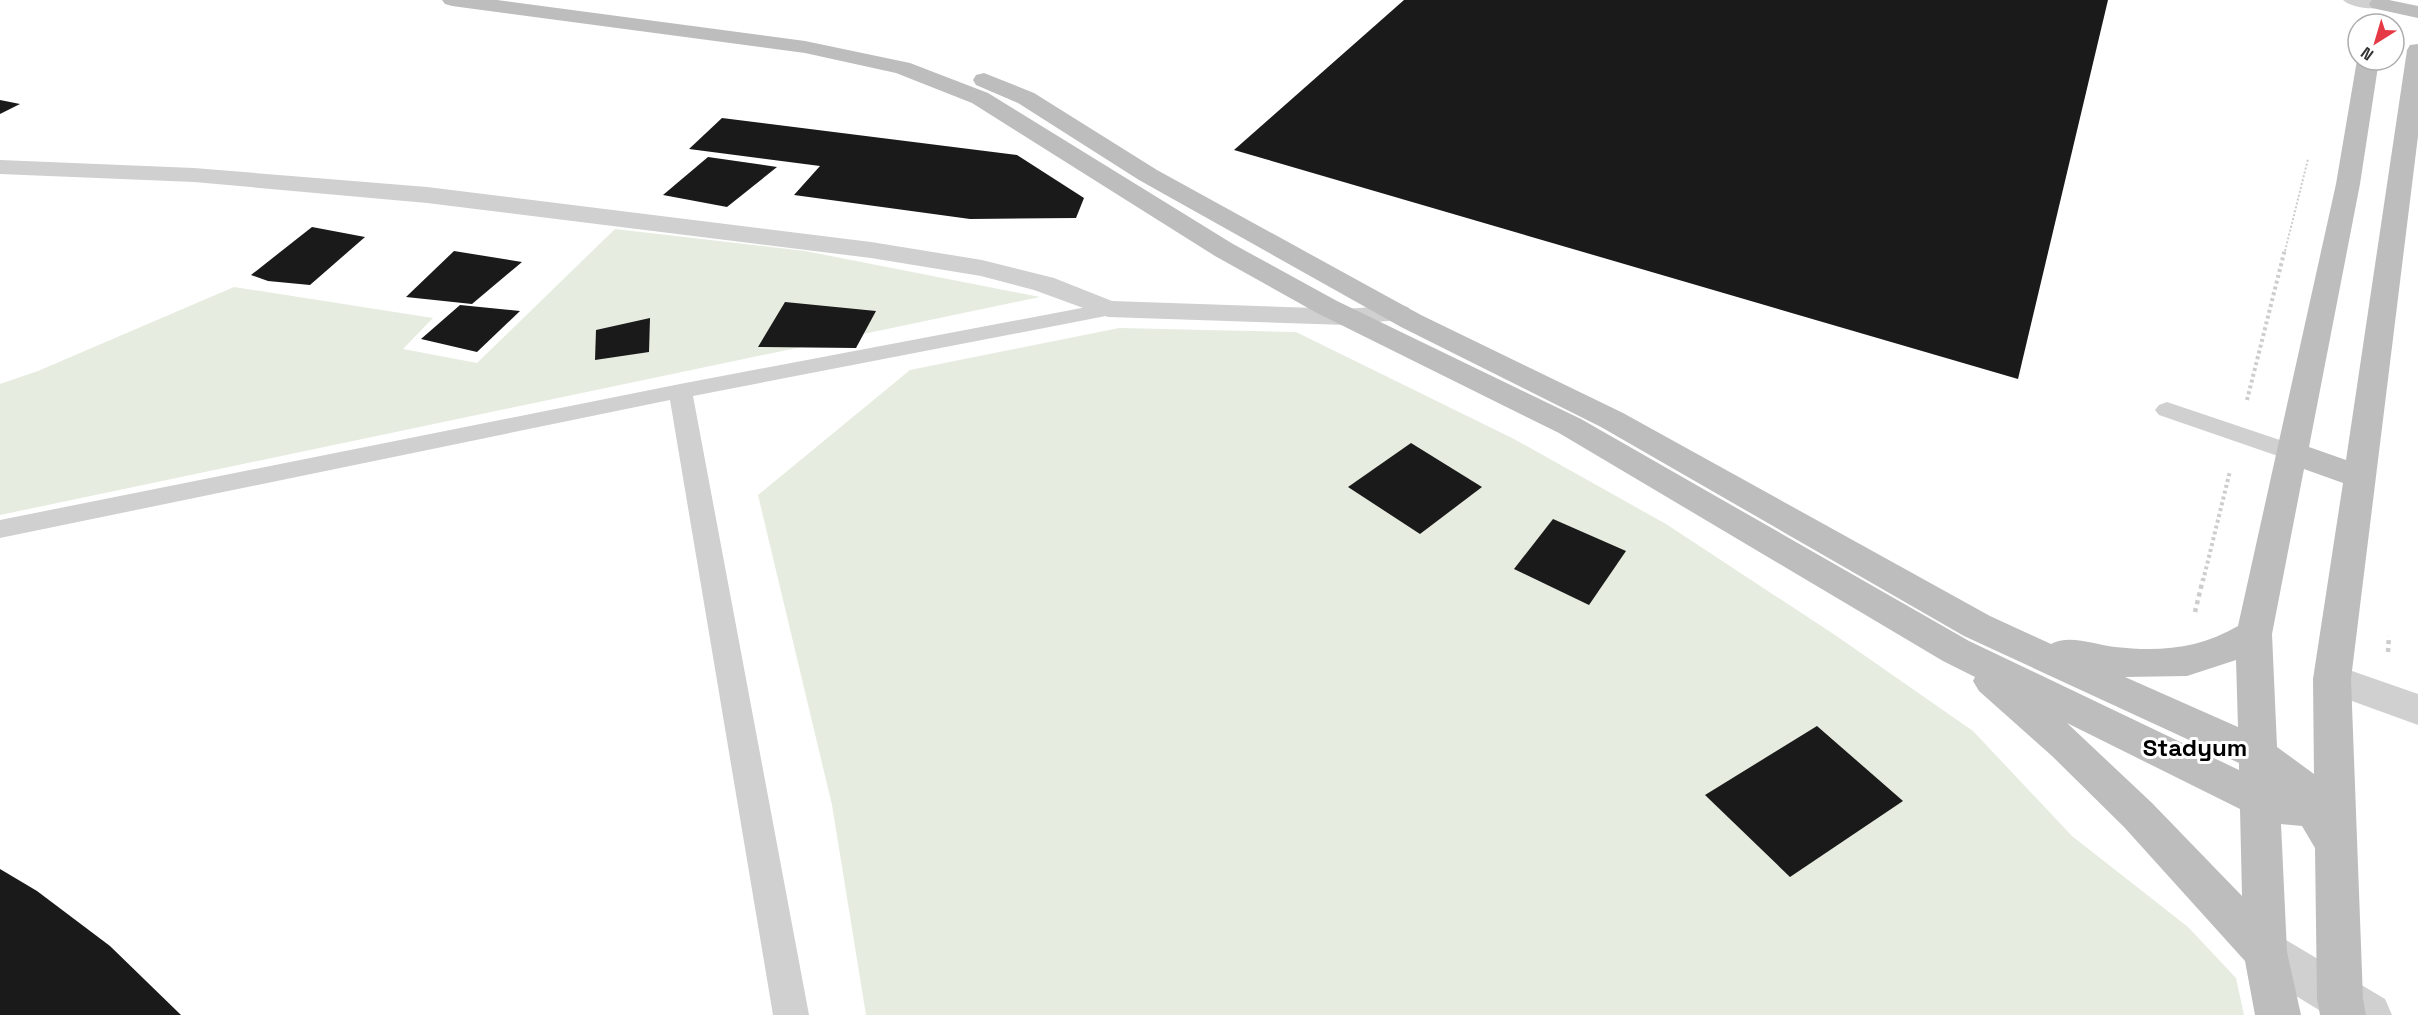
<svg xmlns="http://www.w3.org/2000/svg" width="2418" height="1015" viewBox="0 0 2418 1015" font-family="'Space Grotesk',sans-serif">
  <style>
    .green { fill: #e6ecdf }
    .building { fill: #1a1a1a }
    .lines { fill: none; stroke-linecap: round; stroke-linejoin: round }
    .path-far2 { stroke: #cdcdcd; stroke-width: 2; stroke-dasharray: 2 2; stroke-linecap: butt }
    .path-far1 { stroke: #cdcdcd; stroke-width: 4; stroke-dasharray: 3 3; stroke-linecap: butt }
    .path { stroke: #cdcdcd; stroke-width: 4.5; stroke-dasharray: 4 4; stroke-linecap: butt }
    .service { fill: #d0d0d0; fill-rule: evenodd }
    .minor { fill: #d0d0d0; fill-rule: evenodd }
    .tertiary { fill: #d0d0d0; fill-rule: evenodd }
    .secondary { fill: #bdbdbd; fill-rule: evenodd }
    .labels { text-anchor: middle; stroke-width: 6; stroke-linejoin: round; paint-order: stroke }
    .quarter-label { font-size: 24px; font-weight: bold; fill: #000; stroke: #fff }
  </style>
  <rect width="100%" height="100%" fill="#fff"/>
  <g class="green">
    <path d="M615 229 805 251 1040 297 0 515V384L38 371 234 287 433 318 403 349 477 363Z"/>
    <path d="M1119 328 1296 332 1514 439 1666 524 1835 635 1973 731 2072 836 2188 927 2236 978 2244 1015H866L832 805 758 495 910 370Z"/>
  </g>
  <g class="building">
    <path d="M1404 0H2108L2018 379 1234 150Z"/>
    <path d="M0 100 20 104 0 114Z"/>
    <path d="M722 118 1017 155 1084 198 1076 218 970 219 794 195 820 166 689 149Z"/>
    <path d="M708 157 777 167 727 207 663 195Z"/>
    <path d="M312 227 365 237 310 285 268 281 251 275Z"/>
    <path d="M454 251 522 262 472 304 406 297Z"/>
    <path d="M785 302 876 311 856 348 758 347Z"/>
    <path d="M460 305 520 311 477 352 421 339Z"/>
    <path d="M650 318 649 352 595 360 596 330Z"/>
    <path d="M1411 443 1482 487 1420 534 1348 487Z"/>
    <path d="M1553 519 1626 551 1589 605 1514 569Z"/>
    <path d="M1817 726 1903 801 1790 877 1705 795Z"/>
    <path d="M0 869 37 891 110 946 181 1015H0Z"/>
  </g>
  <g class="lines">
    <path class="path-far2" d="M2285 251 2308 159"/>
    <g class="path-far1">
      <path d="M2247 400 2285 249"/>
      <path d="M2203 581 2230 471"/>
    </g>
    <g class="path">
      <path d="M2195 612 2203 579"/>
      <path d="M2388 652 2389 636"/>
    </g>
    <g class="service">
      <path d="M2343 0H2382L2387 4C2379 12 2351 8 2343 0Z"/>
      <path d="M1108 303 1116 304 1119 309 1116 314 693 396 809 1015H773L670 400 0 538V520L680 384Z"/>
      <path d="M2167 402 2301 447 2304 453 2301 459 2292 461 2159 415 2155 410 2159 405Z"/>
    </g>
    <g class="minor">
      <path d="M0 160 194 168 427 187 871 242 982 260 1054 278 1112 301 1346 309 1398 305 1408 307 1412 313 1408 319 1346 325 1108 317 1034 290 981 276 871 258 427 203 194 182 0 174Z"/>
      <path d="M2332 664 2418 694V725L2319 689 2313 679 2319 669Z"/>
    </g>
    <path class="tertiary" d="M2265 931 2281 937 2385 999 2392 1015H2327L2249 967 2243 952 2249 937Z"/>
    <g class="secondary">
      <path d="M442 0H497L805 41 910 63 988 93 1233 244 1337 301 1581 419 1969 641 2239 770V763L1964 636 1601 427 1401 327 1139 180 1018 103 976 85 973 80 976 75 984 73 1034 93 1157 170 1421 315 1623 413 1990 616 2051 644C2070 634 2095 645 2115 647 2159 652 2199 649 2238 626L2336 184 2357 60H2379L2360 184 2309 447 2346 460 2407 50 2410 45 2418 44V136L2351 679 2363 999 2366 1015H2320L2317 999 2315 848 2302 826 2281 824 2287 952 2301 1015H2255L2245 961 2124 827 2052 756 1979 691 1973 681 1975 677 1943 661 1559 433 1317 313 1215 256 972 103 896 73 805 53 452 6 445 4ZM2304 469 2343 483 2313 679 2314 774 2277 747 2272 634ZM2236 660 2238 727 2125 677 2187 676ZM2067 723 2240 809 2242 896 2152 803Z"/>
      <path d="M2372 0H2389L2418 6V18L2372 8 2369 4Z"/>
    </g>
  </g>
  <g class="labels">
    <g class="quarter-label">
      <text x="2195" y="756">Stadyum</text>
    </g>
  </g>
  <g transform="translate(2376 42) rotate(217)"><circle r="28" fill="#ffffff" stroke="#adadad" stroke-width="1.5"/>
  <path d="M0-4.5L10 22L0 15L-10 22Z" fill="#e63946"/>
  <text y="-9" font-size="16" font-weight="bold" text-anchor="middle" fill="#333333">N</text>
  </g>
</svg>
